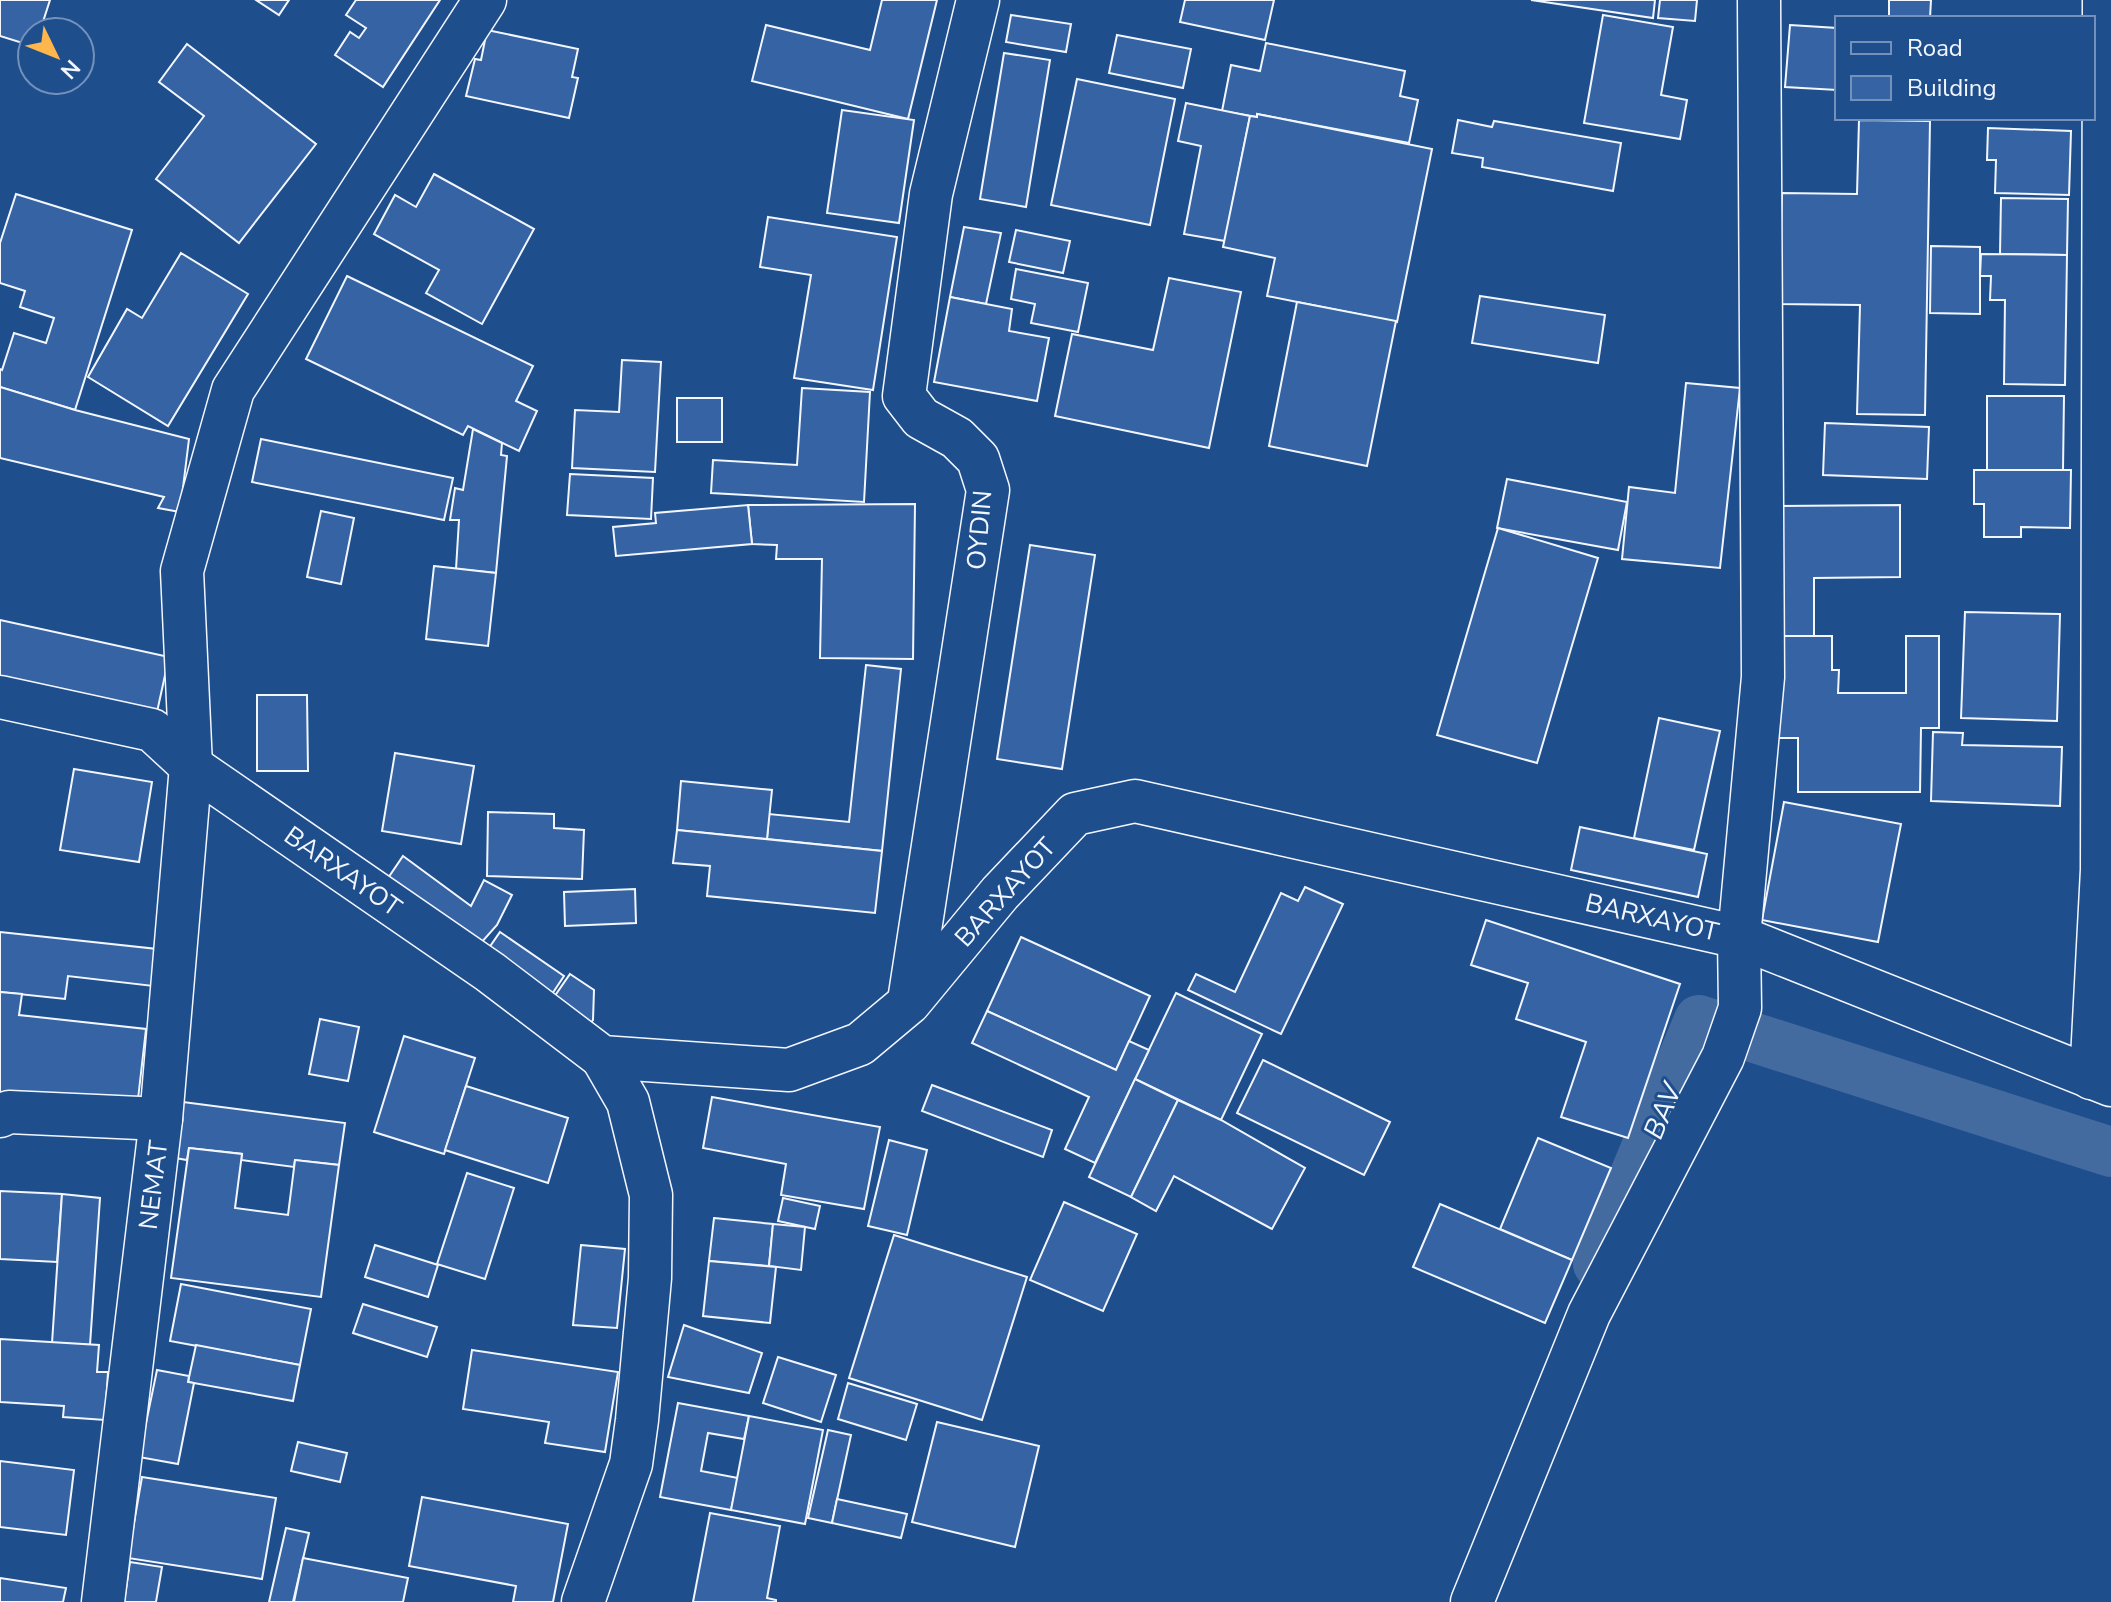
<svg xmlns="http://www.w3.org/2000/svg" width="2111" height="1602" viewBox="0 0 2111 1602" font-family="'Nunito Sans',sans-serif">
  <style>
    .lines { fill: none; stroke-linecap: round; stroke-linejoin: round }
    .canal { stroke: #446ba0; stroke-width: 50 }
    .building { fill: #3563a3; stroke: #f2f6ff; stroke-width: 2 }
    .street-casing { stroke: #f2f6ff; stroke-width: 45 }
    .street { stroke: #1f4e8c; stroke-width: 42 }
    .labels { text-anchor: middle; stroke-width: 6; stroke-linejoin: round; paint-order: stroke }
    .street-label { font-size: 26px; fill: #f2f6ff; stroke: #1f4e8c }
    .water-label { font-size: 28px; font-style: italic; fill: #f2f6ff; stroke: #1f4e8c }
  </style>
  <rect width="100%" height="100%" fill="#1f4e8c"/>
  <g class="lines">
    <path class="canal" d="M1598 1264 1699 1020 2111 1152"/>
  </g>
  <g class="building">
    <path d="M0 0H50L42 25 61 32H32V46L0 36Z"/>
    <path d="M256 0H289L279 15Z"/>
    <path d="M356 0H440L383 87 335 55 350 32 359 38 366 28 346 15Z"/>
    <path d="M882 0H937L908 119 752 81 766 25 870 50Z"/>
    <path d="M1185 0H1274L1265 40 1180 22Z"/>
    <path d="M1531 0H1655L1653 18Z"/>
    <path d="M1660 0H1697L1695 21 1658 18Z"/>
    <path d="M1889 0H1931L1930 18H1889Z"/>
    <path d="M1011 15 1071 24 1066 52 1006 42Z"/>
    <path d="M1603 15 1673 27 1661 95 1687 100 1680 139 1584 123Z"/>
    <path d="M1790 25 1837 28V90L1785 87Z"/>
    <path d="M487 30 578 49 572 77 578 78 569 118 466 96 475 59 481 60Z"/>
    <path d="M1117 35 1191 49 1183 88 1109 73Z"/>
    <path d="M1266 43 1405 71 1400 96 1418 100 1409 143 1257 114V117L1222 111 1231 65 1260 71Z"/>
    <path d="M187 44 316 144 239 243 156 179 204 116 159 82Z"/>
    <path d="M1004 53 1050 60 1026 207 980 199Z"/>
    <path d="M1077 79 1175 99 1150 225 1051 205Z"/>
    <path d="M1186 103 1250 116 1225 241 1184 234 1201 146 1178 141Z"/>
    <path d="M842 110 914 120 899 223 827 213Z"/>
    <path d="M1257 114 1432 149 1397 322 1267 296 1275 258 1223 247 1250 116 1257 117Z"/>
    <path d="M1458 120 1492 127 1494 121 1621 143 1613 191 1482 167 1483 158 1452 153Z"/>
    <path d="M1859 120 1930 121 1925 415 1857 414 1860 305 1779 304 1782 193 1857 194Z"/>
    <path d="M1988 128 2071 131 2069 195 1995 193 1996 160H1987Z"/>
    <path d="M434 174 534 229 482 324 426 293 439 270 374 234 395 195 416 207Z"/>
    <path d="M16 194 132 230 75 410 0 387V369L2 370 14 333 46 343 54 318 20 307 25 291 0 283V243Z"/>
    <path d="M2001 198 2068 199 2067 255 2000 254Z"/>
    <path d="M768 217 897 237 873 390 794 378 811 275 760 267Z"/>
    <path d="M964 227 1001 233 986 304 950 297Z"/>
    <path d="M1016 230 1070 241 1063 273 1009 262Z"/>
    <path d="M1931 246 1980 247V314L1930 313Z"/>
    <path d="M181 253 248 294 168 426 88 377 127 309 142 318Z"/>
    <path d="M1981 254 2067 255 2065 385 2004 384 2005 300H1990L1991 276H1980Z"/>
    <path d="M1016 269 1088 283 1078 332 1031 323 1035 304 1011 299Z"/>
    <path d="M347 276 533 366 516 401 537 411 519 451 468 426 463 435 306 359Z"/>
    <path d="M1169 278 1241 292 1209 448 1055 416 1072 334 1153 350Z"/>
    <path d="M1480 296 1605 315 1598 363 1472 343Z"/>
    <path d="M950 297 1012 309 1009 331 1049 338 1037 401 934 382Z"/>
    <path d="M1297 302 1396 321 1367 466 1269 446Z"/>
    <path d="M622 360 661 362 655 472 572 468 575 410 619 412Z"/>
    <path d="M1686 383 1740 388 1720 568 1622 559 1629 487 1675 493Z"/>
    <path d="M0 387 75 410 189 439 180 512 158 508 164 497 0 458Z"/>
    <path d="M802 388 870 392 864 502 711 493 713 460 797 465Z"/>
    <path d="M1987 396H2064L2063 470H1987Z"/>
    <rect x="677" y="398" width="45" height="44"/>
    <path d="M1825 423 1929 427 1927 479 1823 475Z"/>
    <path d="M473 429 502 443 501 455 507 456 496 573 456 569 459 520H450L455 488 463 490Z"/>
    <path d="M261 439 453 478 444 520 252 482Z"/>
    <path d="M1974 470H2071L2070 528 2021 527V537H1984V504H1974Z"/>
    <path d="M570 474 653 478 651 519 567 515Z"/>
    <path d="M1507 479 1627 502 1618 550 1497 528Z"/>
    <path d="M915 504 913 659 820 658 822 559H776L777 545 752 544 748 505Z"/>
    <path d="M748 505 752 544 616 556 613 527 656 523 655 513Z"/>
    <path d="M1900 505V577L1814 578V636H1773V506Z"/>
    <path d="M321 511 354 518 341 584 307 577Z"/>
    <path d="M1498 528 1598 558 1537 763 1437 735Z"/>
    <path d="M1030 545 1095 555 1062 769 997 759Z"/>
    <path d="M434 566 496 573 488 646 426 639Z"/>
    <path d="M1965 612 2060 614 2057 721 1961 718Z"/>
    <path d="M0 620 169 657 157 712 0 676Z"/>
    <path d="M1773 636H1832V670H1839L1838 693H1906V636H1939V728H1921L1920 792H1798V738H1774Z"/>
    <path d="M866 665 901 669 882 851 767 839 769 814 849 822Z"/>
    <path d="M257 695H307L308 771H257Z"/>
    <path d="M1659 718 1720 731 1694 850 1634 838Z"/>
    <path d="M1933 732 1963 733 1962 745 2062 747 2060 806 1931 801Z"/>
    <path d="M395 753 474 766 461 844 382 831Z"/>
    <path d="M74 769 152 782 139 862 60 850Z"/>
    <path d="M681 781 772 790 767 839 677 830Z"/>
    <path d="M1784 802 1901 824 1878 942 1762 920Z"/>
    <path d="M488 812 554 814V828L584 830 582 879 487 876Z"/>
    <path d="M1580 827 1707 854 1698 897 1571 870Z"/>
    <path d="M677 830 882 851 875 913 707 896 710 866 673 863Z"/>
    <path d="M403 856 471 906 484 880 512 895 497 925 473 952 384 884Z"/>
    <path d="M1305 887 1343 904 1281 1034 1188 990 1196 974 1235 992 1281 893 1298 901Z"/>
    <path d="M635 889 636 923 565 926 564 892Z"/>
    <path d="M1486 920 1680 984 1628 1138 1561 1117 1586 1042 1516 1019 1528 983 1471 965Z"/>
    <path d="M0 932 157 949 153 986 68 976 65 999 0 992Z"/>
    <path d="M500 932 564 976 546 1003 482 958Z"/>
    <path d="M1021 937 1150 996 1116 1070 987 1011Z"/>
    <path d="M570 974 594 990 593 1020 590 1024 552 1000Z"/>
    <path d="M0 992 22 994 19 1015 146 1029 137 1108 0 1093Z"/>
    <path d="M1176 993 1262 1034 1221 1120 1135 1079Z"/>
    <path d="M987 1011 1116 1070 1129 1041 1149 1050 1095 1163 1065 1149 1089 1097 972 1043Z"/>
    <path d="M320 1019 359 1027 348 1081 309 1074Z"/>
    <path d="M404 1036 475 1058 444 1154 374 1132Z"/>
    <path d="M1263 1060 1390 1122 1364 1175 1237 1113Z"/>
    <path d="M1135 1079 1178 1100 1131 1197 1089 1177Z"/>
    <path d="M932 1085 1052 1130 1043 1157 922 1111Z"/>
    <path d="M466 1086 568 1118 548 1183 445 1150Z"/>
    <path d="M712 1097 880 1127 864 1209 781 1195 786 1164 703 1148Z"/>
    <path d="M1178 1100 1221 1120 1305 1168 1272 1229 1174 1176 1156 1211 1131 1197Z"/>
    <path d="M183 1102 345 1123 339 1165 295 1160 294 1167 241 1160 242 1154 189 1148 187 1160 175 1158Z"/>
    <path d="M1538 1138 1611 1168 1572 1260 1500 1229Z"/>
    <path d="M889 1140 927 1150 907 1235 868 1226Z"/>
    <path d="M189 1148 242 1154 235 1208 288 1215 295 1160 339 1165 321 1297 171 1278Z"/>
    <path d="M467 1173 514 1188 485 1279 437 1264Z"/>
    <path d="M0 1191 62 1194 57 1262 0 1259Z"/>
    <path d="M62 1194 100 1198 90 1345 52 1343Z"/>
    <path d="M783 1198 820 1206 815 1229 778 1221Z"/>
    <path d="M1064 1202 1137 1234 1103 1311 1030 1280Z"/>
    <path d="M1440 1204 1572 1260 1545 1323 1413 1267Z"/>
    <path d="M714 1218 773 1224 769 1266 709 1261Z"/>
    <path d="M773 1224 805 1227 801 1270 769 1266Z"/>
    <path d="M894 1235 1027 1277 982 1420 849 1378Z"/>
    <path d="M375 1245 438 1265 428 1297 365 1277Z"/>
    <path d="M581 1245 625 1249 617 1328 573 1325Z"/>
    <path d="M709 1261 776 1267 770 1323 703 1316Z"/>
    <path d="M181 1284 311 1309 300 1365 170 1341Z"/>
    <path d="M363 1304 437 1327 427 1357 353 1333Z"/>
    <path d="M684 1325 762 1353 749 1393 668 1377Z"/>
    <path d="M0 1339 99 1345 97 1372H108L105 1420 63 1417 64 1406 0 1402Z"/>
    <path d="M196 1345 300 1365 293 1401 188 1382Z"/>
    <path d="M472 1350 618 1372 605 1452 545 1443 549 1422 463 1409Z"/>
    <path d="M778 1357 836 1375 821 1422 763 1403Z"/>
    <path d="M157 1370 189 1376 188 1382 194 1383 178 1464 139 1457Z"/>
    <path d="M848 1383 917 1404 906 1440 838 1419Z"/>
    <path d="M678 1403 749 1416 744 1439 708 1433 701 1471 738 1478 731 1510 660 1497Z"/>
    <path d="M749 1416 823 1430 805 1524 731 1510Z"/>
    <path d="M937 1422 1039 1446 1015 1547 912 1522Z"/>
    <path d="M828 1430 851 1435 832 1523 808 1518Z"/>
    <path d="M298 1442 347 1453 340 1482 291 1471Z"/>
    <path d="M0 1461 74 1470 66 1535 0 1527Z"/>
    <path d="M142 1477 276 1498 262 1579 128 1558Z"/>
    <path d="M422 1497 568 1524 553 1602H513L516 1586 409 1566Z"/>
    <path d="M837 1499 907 1514 901 1538 832 1523Z"/>
    <path d="M710 1513 780 1526 767 1598 776 1600V1602H693Z"/>
    <path d="M286 1528 309 1533 293 1602H269Z"/>
    <path d="M303 1558 408 1578 403 1602H294Z"/>
    <path d="M130 1562 162 1567 156 1602H124Z"/>
    <path d="M0 1578 66 1588 63 1602H0Z"/>
  </g>
  <g class="lines">
    <defs>
      <g id="street">
        <path d="M0 697 152 730 191 766 490 972 602 1057 789 1070 860 1044 909 1003 1000 893 1075 814 1135 801 1739 937 2111 1085"/>
        <path d="M909 1001 988 490 978 459 957 438 921 418 904 396 931 194 978 0"/>
        <path d="M2091 1078 2102 870 2104 0"/>
        <path d="M0 1116 9 1112 161 1119"/>
        <path d="M103 1602 161 1119 191 766 182 571 233 390 485 0"/>
        <path d="M583 1602 631 1464 637 1420 650 1278 651 1195 628 1102 602 1057"/>
        <path d="M1472 1602 1589 1314 1723 1057 1740 1008 1739 937 1763 677 1759 0"/>
      </g>
    </defs>
    <use href="#street" class="street-casing"/>
    <use href="#street" class="street"/>
  </g>
  <g class="labels">
    <g class="street-label">
      <text transform="translate(979 530) rotate(-85)" y="9">OYDIN</text>
      <text transform="translate(343 871) rotate(35)" y="9">BARXAYOT</text>
      <text transform="translate(1005 892) rotate(-48)" y="9">BARXAYOT</text>
      <text transform="translate(1652 917) rotate(13)" y="9">BARXAYOT</text>
      <text transform="translate(153 1185) rotate(-83)" y="9">NEMAT</text>
    </g>
    <g class="water-label">
      <text transform="translate(1662 1111) rotate(-68)" y="10">BAV</text>
    </g>
  </g>
  <rect x="1835" y="16" width="260" height="104" fill="#1f4e8c" stroke="#7391ba" stroke-width="2"/>
  <rect x="1851" y="42" width="40" height="12" fill="#1f4e8c" stroke="#7391ba" stroke-width="2"/>
  <text x="1907" y="56" font-size="24" fill="#f2f6ff">Road</text>
  <rect x="1851" y="76" width="40" height="24" fill="#3563a3" stroke="#7391ba" stroke-width="2"/>
  <text x="1907" y="96" font-size="24" fill="#f2f6ff">Building</text>
  <g transform="translate(56 56) rotate(133)"><circle r="38" fill="#1f4e8c" stroke="#7391ba" stroke-width="2"/>
  <path d="M0-6L14 30L0 20L-14 30Z" fill="#ffb74d"/>
  <text y="-12" font-size="22" font-weight="bold" text-anchor="middle" fill="#f2f6ff">N</text>
  </g>
</svg>
